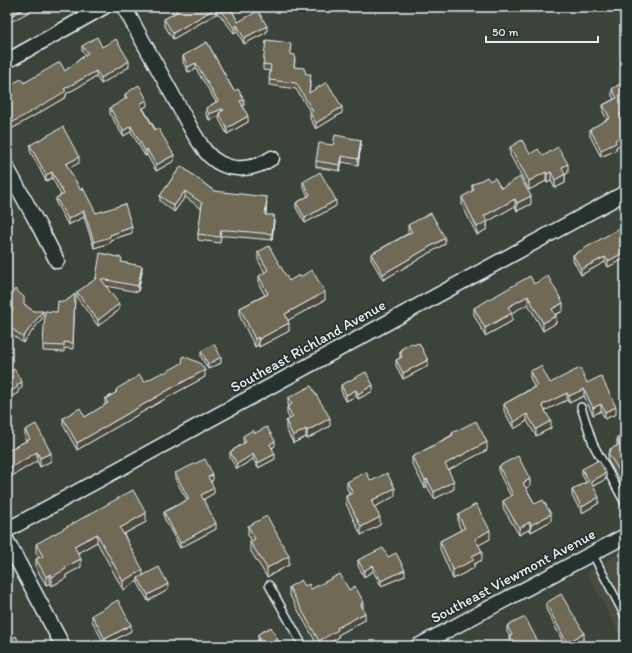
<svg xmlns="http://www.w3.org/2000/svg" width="632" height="653" viewBox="0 0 632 653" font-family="Itim,sans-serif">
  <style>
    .built { fill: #4b4e43 }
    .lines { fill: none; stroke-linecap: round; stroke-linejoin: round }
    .lane-casing { stroke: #e8f1f8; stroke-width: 10 }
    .street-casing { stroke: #e8f1f8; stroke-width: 17 }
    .lane { stroke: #26332d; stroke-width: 7 }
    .street { stroke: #26332d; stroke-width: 14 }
    .wall { fill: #5f5a4b; stroke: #e8f1f8 }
    .shaded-wall { fill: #4e4a3d; stroke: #e8f1f8 }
    .building { fill: #6f6957; stroke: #e8f1f8 }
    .labels { text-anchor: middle; stroke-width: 3.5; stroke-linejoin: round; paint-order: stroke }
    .street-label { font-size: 15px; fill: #e8f1f8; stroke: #26332d }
  </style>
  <rect width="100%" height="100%" fill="#3c433a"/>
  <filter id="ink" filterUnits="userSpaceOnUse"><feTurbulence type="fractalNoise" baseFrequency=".025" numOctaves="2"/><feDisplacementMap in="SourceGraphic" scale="8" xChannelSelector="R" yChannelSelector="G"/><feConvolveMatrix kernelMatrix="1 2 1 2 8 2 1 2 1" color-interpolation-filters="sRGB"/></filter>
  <g filter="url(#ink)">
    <path class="built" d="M625 551V644L587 572Z"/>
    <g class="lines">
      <defs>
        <g id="lane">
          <path d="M581 407 593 444 625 503"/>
          <path d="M592 553 625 616"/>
          <path d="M269 585 303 646"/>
        </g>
        <g id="street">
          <path d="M124 7 194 134C198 140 202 147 206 152 224 173 251 172 272 158"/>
          <path d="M7 61 104 7"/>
          <path d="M7 168 39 226 57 261"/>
          <path d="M7 530 625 193"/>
          <path d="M7 541 63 646"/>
          <path d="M418 646 625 536"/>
        </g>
      </defs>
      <use href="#lane" class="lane-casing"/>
      <use href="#street" class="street-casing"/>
      <use href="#lane" class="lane"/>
      <use href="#street" class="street"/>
    </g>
    <g class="wall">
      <path d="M170 7H230L238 22 267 32 244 44 237 31 234 33 219 14H216L173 39 164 25V19L174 14Z"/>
      <path d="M207 42 231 86 244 106H243L248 122 227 134 219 119V116L209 120 206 114V108L216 102 196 69 188 72 183 62V56Z"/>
      <path d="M82 46 102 47 129 67 101 84 96 77 66 94V97L8 131 7 129V106L9 105 7 102V87L65 71 85 55 82 51Z"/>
      <path d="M291 49V54L295 60 294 67 306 74 311 80 309 93 342 113 316 129 310 119V113H311L296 89 269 85 270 71 263 70V64Z"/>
      <path d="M625 81 623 119 625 123V138L623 139V143L616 147V150L601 157 590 136V129L607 120 603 112V105L614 99 612 96V89Z"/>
      <path d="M125 94 147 106 143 108 174 161 156 171 147 155 145 156 131 132 123 136 110 114V108L125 100Z"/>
      <path d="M30 145 79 163 68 168 80 189 96 213 132 233 110 240V243L94 248 84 217 68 225 56 203V198L61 195 52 178 46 181 30 151Z"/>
      <path d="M333 145H361L358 165 342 162 340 171 316 167V161Z"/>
      <path d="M510 147 530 154 543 156 568 173 565 174V183L555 188 551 181 547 183 546 181 529 190 510 155Z"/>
      <path d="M181 166 214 191 267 202 266 215 274 221 272 240 228 236H221L220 243 198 240V234L202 209 185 197 174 212 160 201V196Z"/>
      <path d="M490 181 531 204 517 211 515 206 487 222V229L477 235 462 205V197L472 192V185Z"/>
      <path d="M303 182 336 206 305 223 296 208V203L308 196 303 187Z"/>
      <path d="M408 225 445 244 383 280 371 259V254L409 233 408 231Z"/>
      <path d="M625 238V258L608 267 605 262 581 275 573 260V255Z"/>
      <path d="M258 252 289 281 300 277 325 300 288 320 289 331 259 347 258 345 255 347 240 317V308L265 295 259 285V276L265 273 258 260Z"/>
      <path d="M122 262 142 272 138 292 106 286 119 310 98 326 77 298V292L96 280V278Z"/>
      <path d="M534 284 563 311 555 315 556 323 543 331 528 304 511 313 512 321 485 336 474 315V308Z"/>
      <path d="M75 294 73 349 64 348V352L43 351V345L57 312 65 302Z"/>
      <path d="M7 301 24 304 33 311 43 317 23 343 7 331V317L11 312 7 310Z"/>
      <path d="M401 349 428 366 403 379 396 366V360L400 358V352H401Z"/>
      <path d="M201 351 221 363 208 369 201 357Z"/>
      <path d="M530 371 550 383H587L616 414 605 419 601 411 593 415 584 396 569 403 567 400 545 410 551 428 536 436 527 421 514 429 504 411V404L534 387 530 378Z"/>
      <path d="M164 373 205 377 170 396 77 450 63 425V418L85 417 105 405V399L116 393V390L144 382Z"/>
      <path d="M341 385 373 391 358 399 356 396 346 401 341 391Z"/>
      <path d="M288 398 330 426 307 439 306 437 293 443 286 429V421L290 419 287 414V407L288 406Z"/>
      <path d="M25 430 51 461 40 467 37 461 7 479V451L26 441 25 439Z"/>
      <path d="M255 433 275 446 272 448 275 459 258 468 253 459 237 469 230 458V452L244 443 243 441V436Z"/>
      <path d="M452 433 487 450 448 470 454 489 434 499 427 486 425 488 412 464V457L452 435Z"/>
      <path d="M625 433V489L608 461V453L610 452V449L617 446V437Z"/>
      <path d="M499 466 530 486 526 488 535 504 551 521 531 532 530 529 519 535 503 508V501L511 497 499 473Z"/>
      <path d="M582 469 606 479 593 486 599 503 582 513 572 496V490L586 482 582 475Z"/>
      <path d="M175 473 213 480 211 482 214 493 203 500 216 529 180 548 164 518V512L187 500 175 479Z"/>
      <path d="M371 481 395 496 374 507 380 525 361 535 346 504V496L350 494 347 489V482Z"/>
      <path d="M458 515 490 539 478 545 482 560 474 564V568L453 579 440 549V541L461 530 458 523Z"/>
      <path d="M146 522 124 534 143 575 168 590 148 601 138 583V581L123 590 97 542 78 553 81 567 66 575V578L52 586 50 583 46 585 36 568V559L39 558 36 553V544Z"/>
      <path d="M248 526 289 565 267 577 250 550V542L251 541 248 535Z"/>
      <path d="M388 557 405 576 381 586 373 571 364 577 358 566V560Z"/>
      <path d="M305 586 311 589 349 590 363 608 365 620 338 635V638L323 646H318L289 594V587Z"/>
      <path d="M546 603 584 639 572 646H565L546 609Z"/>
      <path d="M92 615 131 631 105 645 92 621Z"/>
      <path d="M507 626 539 646H512L510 642V637L507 632Z"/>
      <path d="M258 634 281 646 258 641Z"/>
    </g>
    <g class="shaded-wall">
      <path d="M27 7H38L7 24V18Z"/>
      <path d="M216 8V14L173 39V33Z"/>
      <path d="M237 25V31L234 33V28Z"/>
      <path d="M267 26V32L244 44V38Z"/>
      <path d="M129 61V67L101 84V78Z"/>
      <path d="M196 63V69L188 72V67Z"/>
      <path d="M96 71V77L66 94V97L8 131V125L64 89Z"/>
      <path d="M147 100V106L140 110V104Z"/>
      <path d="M244 100V106L240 107V101Z"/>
      <path d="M342 107V113L316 129V123Z"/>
      <path d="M222 109V114L219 113V116L209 120V114Z"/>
      <path d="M625 111V118L620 121V114Z"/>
      <path d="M248 116V122L227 134V128Z"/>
      <path d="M131 126V132L123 136V131Z"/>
      <path d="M625 131V138L623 139V143L616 147V150L601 157V150L615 140 621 133Z"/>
      <path d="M361 140V145L358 165V159Z"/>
      <path d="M147 149V155L145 156V151Z"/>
      <path d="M174 155V161L156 171V165Z"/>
      <path d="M342 156V162L340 171V165Z"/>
      <path d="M79 157V163L66 170V164Z"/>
      <path d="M568 164V173L562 176V167Z"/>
      <path d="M52 172V178L46 181V175Z"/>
      <path d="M546 172V181L529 190V181Z"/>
      <path d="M551 172V181L547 183V174Z"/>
      <path d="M565 174V183L555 188V180Z"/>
      <path d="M185 191V197L174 212V206Z"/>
      <path d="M531 196V204L517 211V203Z"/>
      <path d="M515 199V206L487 222V229L477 235V227L484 216Z"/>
      <path d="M336 200V206L305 223V218Z"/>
      <path d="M84 211V217L68 225V219Z"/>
      <path d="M274 215V221L272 240V234Z"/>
      <path d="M132 227V233L110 240V243L94 248V242L110 235Z"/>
      <path d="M445 238V244L383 280V274Z"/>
      <path d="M625 252V258L608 267V261Z"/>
      <path d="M605 257V262L581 275V269Z"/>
      <path d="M142 266V272L138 292V286Z"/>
      <path d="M325 292V300L285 322V314Z"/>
      <path d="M528 296V304L508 315V307Z"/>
      <path d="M563 303V311L552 316V309Z"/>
      <path d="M119 304V310L98 326V320Z"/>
      <path d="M43 311V317L23 343V337Z"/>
      <path d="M512 313V321L485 336V328Z"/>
      <path d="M556 316V323L543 331V323Z"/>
      <path d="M289 323V331L259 347V339Z"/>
      <path d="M258 337V345L255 347V339Z"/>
      <path d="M221 357V363L208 369V364Z"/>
      <path d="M428 360V366L403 379V373Z"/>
      <path d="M205 370V377L170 396 77 450V443L170 389Z"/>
      <path d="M22 382V388L18 390V393L7 399V393L17 385Z"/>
      <path d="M373 385V391L358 399V394Z"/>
      <path d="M584 389V396L569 403V396Z"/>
      <path d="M356 390V396L346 401V395Z"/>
      <path d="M567 393V400L542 412V405Z"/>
      <path d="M601 404V411L593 415V408Z"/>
      <path d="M616 407V414L605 419V412Z"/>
      <path d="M527 414V421L514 429V422Z"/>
      <path d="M330 418V426L307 439V431Z"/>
      <path d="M551 421V428L536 436V429Z"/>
      <path d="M306 429V437L293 443V436Z"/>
      <path d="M275 441V446L270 449V444Z"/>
      <path d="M487 442V450L445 472V464Z"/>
      <path d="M37 452V461L7 479V470Z"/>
      <path d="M51 453V461L40 467V458Z"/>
      <path d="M253 454V459L237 469V464Z"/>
      <path d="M275 454V459L258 468V463Z"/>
      <path d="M606 473V479L591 487V482Z"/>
      <path d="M213 475V480L208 483V477Z"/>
      <path d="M427 479V486L425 488V480Z"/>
      <path d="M530 479V486L523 490V483Z"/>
      <path d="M454 481V489L434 499V492Z"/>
      <path d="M214 488V493L201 501V495Z"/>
      <path d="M395 488V496L371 509V501Z"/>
      <path d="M599 497V503L582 513V507Z"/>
      <path d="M146 513V522L120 536V528Z"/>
      <path d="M551 514V521L531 532V525Z"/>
      <path d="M380 517V525L361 535V527Z"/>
      <path d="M530 522V529L519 535V528Z"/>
      <path d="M216 523V529L180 548V543Z"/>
      <path d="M490 530V539L475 547V539Z"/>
      <path d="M97 534V542L74 555V546Z"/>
      <path d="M482 551V560L474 564V568L453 579V570L472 556Z"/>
      <path d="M289 556V565L267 577V568Z"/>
      <path d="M81 559V567L66 575V578L52 586V577L65 567Z"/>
      <path d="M373 565V571L364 577V571Z"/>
      <path d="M143 570V578H138V581L123 590V581Z"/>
      <path d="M405 570V576L381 586V581Z"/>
      <path d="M50 574V583L46 585V577Z"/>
      <path d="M168 584V590L148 601V595Z"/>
      <path d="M363 601V608L361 612V605Z"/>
      <path d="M365 613V620L338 635V638L323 646H319V641L337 628Z"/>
      <path d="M131 625V631L105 645V639Z"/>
      <path d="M584 633V639L572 646H567V643Z"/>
    </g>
    <g class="building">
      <path d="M7 7H27L7 18Z"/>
      <path d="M174 7H230L238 22 258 11 267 26 244 38 237 25 234 28 219 9 216 8 173 33 164 19 177 12Z"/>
      <path d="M97 37 102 47 116 39 129 61 101 78 96 71 64 89 66 91 8 125 7 123V106L12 104 7 96V87L21 79 24 83 60 62 65 71 88 53 82 46Z"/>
      <path d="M266 40 291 43 290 54 295 55 294 67 304 68 306 74H311L309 93 327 82 342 107 316 123 310 113 313 111 296 83 269 80 271 65 263 64Z"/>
      <path d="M207 42 231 86 234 91 238 89 244 100 240 101 248 116 227 128 219 113 224 110 222 109 209 114 206 108 218 101 196 63 188 67 183 56Z"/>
      <path d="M625 81V111L620 114 625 123V131L621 133 623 136 615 140 616 143 601 150 590 129 610 118 603 105 617 98 612 89Z"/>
      <path d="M139 85 147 100 140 104 155 130 158 128 174 155 156 165 147 149 145 151 131 126 123 131 110 108 127 98 125 94Z"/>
      <path d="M63 127 79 157 66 164 80 189 83 188 96 213 125 204 132 227 110 235V237L94 242 84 211 68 219 56 198 64 194 52 172 46 175 30 145Z"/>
      <path d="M335 135 361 140 358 159 342 156 340 165 316 161 319 143 333 145Z"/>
      <path d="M522 140 530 154 538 149 543 156 558 147 568 164 562 167 565 174 555 180 551 172 547 174 546 172 529 181 510 147Z"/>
      <path d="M181 166 214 191 267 197 265 215H274L272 234 228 230H221L220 237 198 234 202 203 185 191 174 206 160 196Z"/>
      <path d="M320 172 336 200 305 218 296 203 310 195 303 182Z"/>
      <path d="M487 177 490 181 495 178 501 188 520 177 531 196 517 203 515 199 484 216 487 221 477 227 462 197 474 190 472 185Z"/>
      <path d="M431 213 445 238 383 274 371 254 412 232 408 225Z"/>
      <path d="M620 228 625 238V252L608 261 605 257 581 269 573 255Z"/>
      <path d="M269 246 289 281 299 275 300 277 312 270 325 292 285 314 289 323 259 339 258 337 255 339 240 308 268 294 259 276 268 270 258 252Z"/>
      <path d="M100 253 122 258 121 262 142 266 138 286 101 279 119 304 98 320 77 292 97 278H96Z"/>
      <path d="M530 276 534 284 548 276 563 303 552 309 556 316 543 323 528 296 508 307 512 313 485 328 474 308Z"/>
      <path d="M15 289 24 297V304L33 311H43L23 337 7 325V317L13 309 7 304V301Z"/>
      <path d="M75 294 73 343 64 342V346L43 345 45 311 57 312 58 301 65 302Z"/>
      <path d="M412 343 413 345 419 343 428 360 403 373 396 360 402 357 400 352 402 351 401 349Z"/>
      <path d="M214 344 221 357 208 364 201 351Z"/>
      <path d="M183 356 200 363 205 370 170 389 77 443 63 418 80 408 85 417 108 403 105 399 117 392 116 390 118 388 140 375 144 382 163 372 164 373 182 363Z"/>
      <path d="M541 366 550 383 580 368 587 383 601 376 616 407 605 412 601 404 593 408 584 389 569 396 567 393 542 405 551 421 536 429 527 414 514 422 504 404 537 386 530 371Z"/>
      <path d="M14 369 22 382 17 385 18 387 7 393V373Z"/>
      <path d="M366 372 373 385 358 394 356 390 346 395 341 385Z"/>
      <path d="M311 386 330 418 307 431 306 429 293 436 286 421 293 417 287 407 292 404 288 398Z"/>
      <path d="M476 421 487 442 445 464 454 481 434 492 427 479 425 480 412 457 453 435 452 433Z"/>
      <path d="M36 424 51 453 40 458 37 452 7 470V451L30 439 25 430Z"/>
      <path d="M267 427 275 441 270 444 275 454 258 463 253 454 237 464 230 452 246 442 243 436 253 430 255 433Z"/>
      <path d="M625 433V480L608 453 611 451 610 449 619 445 617 437Z"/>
      <path d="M518 456 530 479 523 483 535 504 543 500 551 514 531 525 530 522 519 528 503 501 513 495 499 466Z"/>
      <path d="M205 459 213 475 208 477 214 488 201 495 216 523 180 543 164 512 189 499 175 473Z"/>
      <path d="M599 460 606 473 591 482 599 497 582 507 572 490 589 481 582 469Z"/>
      <path d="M366 472 371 481 387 473 395 488 371 501 380 517 361 527 346 496 353 493 347 482Z"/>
      <path d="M133 490 146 513 120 528 143 570 123 581 97 534 74 546 81 559 65 567 66 569 52 577 50 574 46 577 36 559 43 556 36 544Z"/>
      <path d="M476 504 490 530 475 539 482 551 472 556 474 560 453 570 440 541 465 528 458 515Z"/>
      <path d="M267 516 289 556 267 568 250 542 255 539 248 526Z"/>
      <path d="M383 548 388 557 396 553 405 570 381 581 373 565 364 571 358 560Z"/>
      <path d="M159 567 168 584 148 595 138 578Z"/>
      <path d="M340 574 349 590 355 586 363 601 361 605 365 613 337 628 338 630 319 641 289 587 301 580 305 586 309 584 311 589Z"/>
      <path d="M561 594 584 633 567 643 546 603Z"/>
      <path d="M118 600 131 625 105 639 92 615Z"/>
      <path d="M525 617 539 644 537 645V646H516L510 636 512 635 507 626Z"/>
      <path d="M271 627 281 646H248L260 640 258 634Z"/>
      <path d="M16 636 21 646H7V641Z"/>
    </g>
  </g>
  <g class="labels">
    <g class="street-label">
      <text transform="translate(308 346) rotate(-29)" y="5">Southeast Richland Avenue</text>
      <text transform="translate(513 576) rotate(-28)" y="5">Southeast Viewmont Avenue</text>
    </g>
  </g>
  <rect width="632" height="653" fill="none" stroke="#26332d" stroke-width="24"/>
  <rect x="12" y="12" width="608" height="629" fill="none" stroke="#e8f1f8" stroke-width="1.5" filter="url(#ink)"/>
  <path d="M486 36v6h112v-6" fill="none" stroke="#e8f1f8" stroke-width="2"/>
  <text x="492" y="36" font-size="12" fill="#e8f1f8" stroke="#26332d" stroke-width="3" paint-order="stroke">50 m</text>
</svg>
